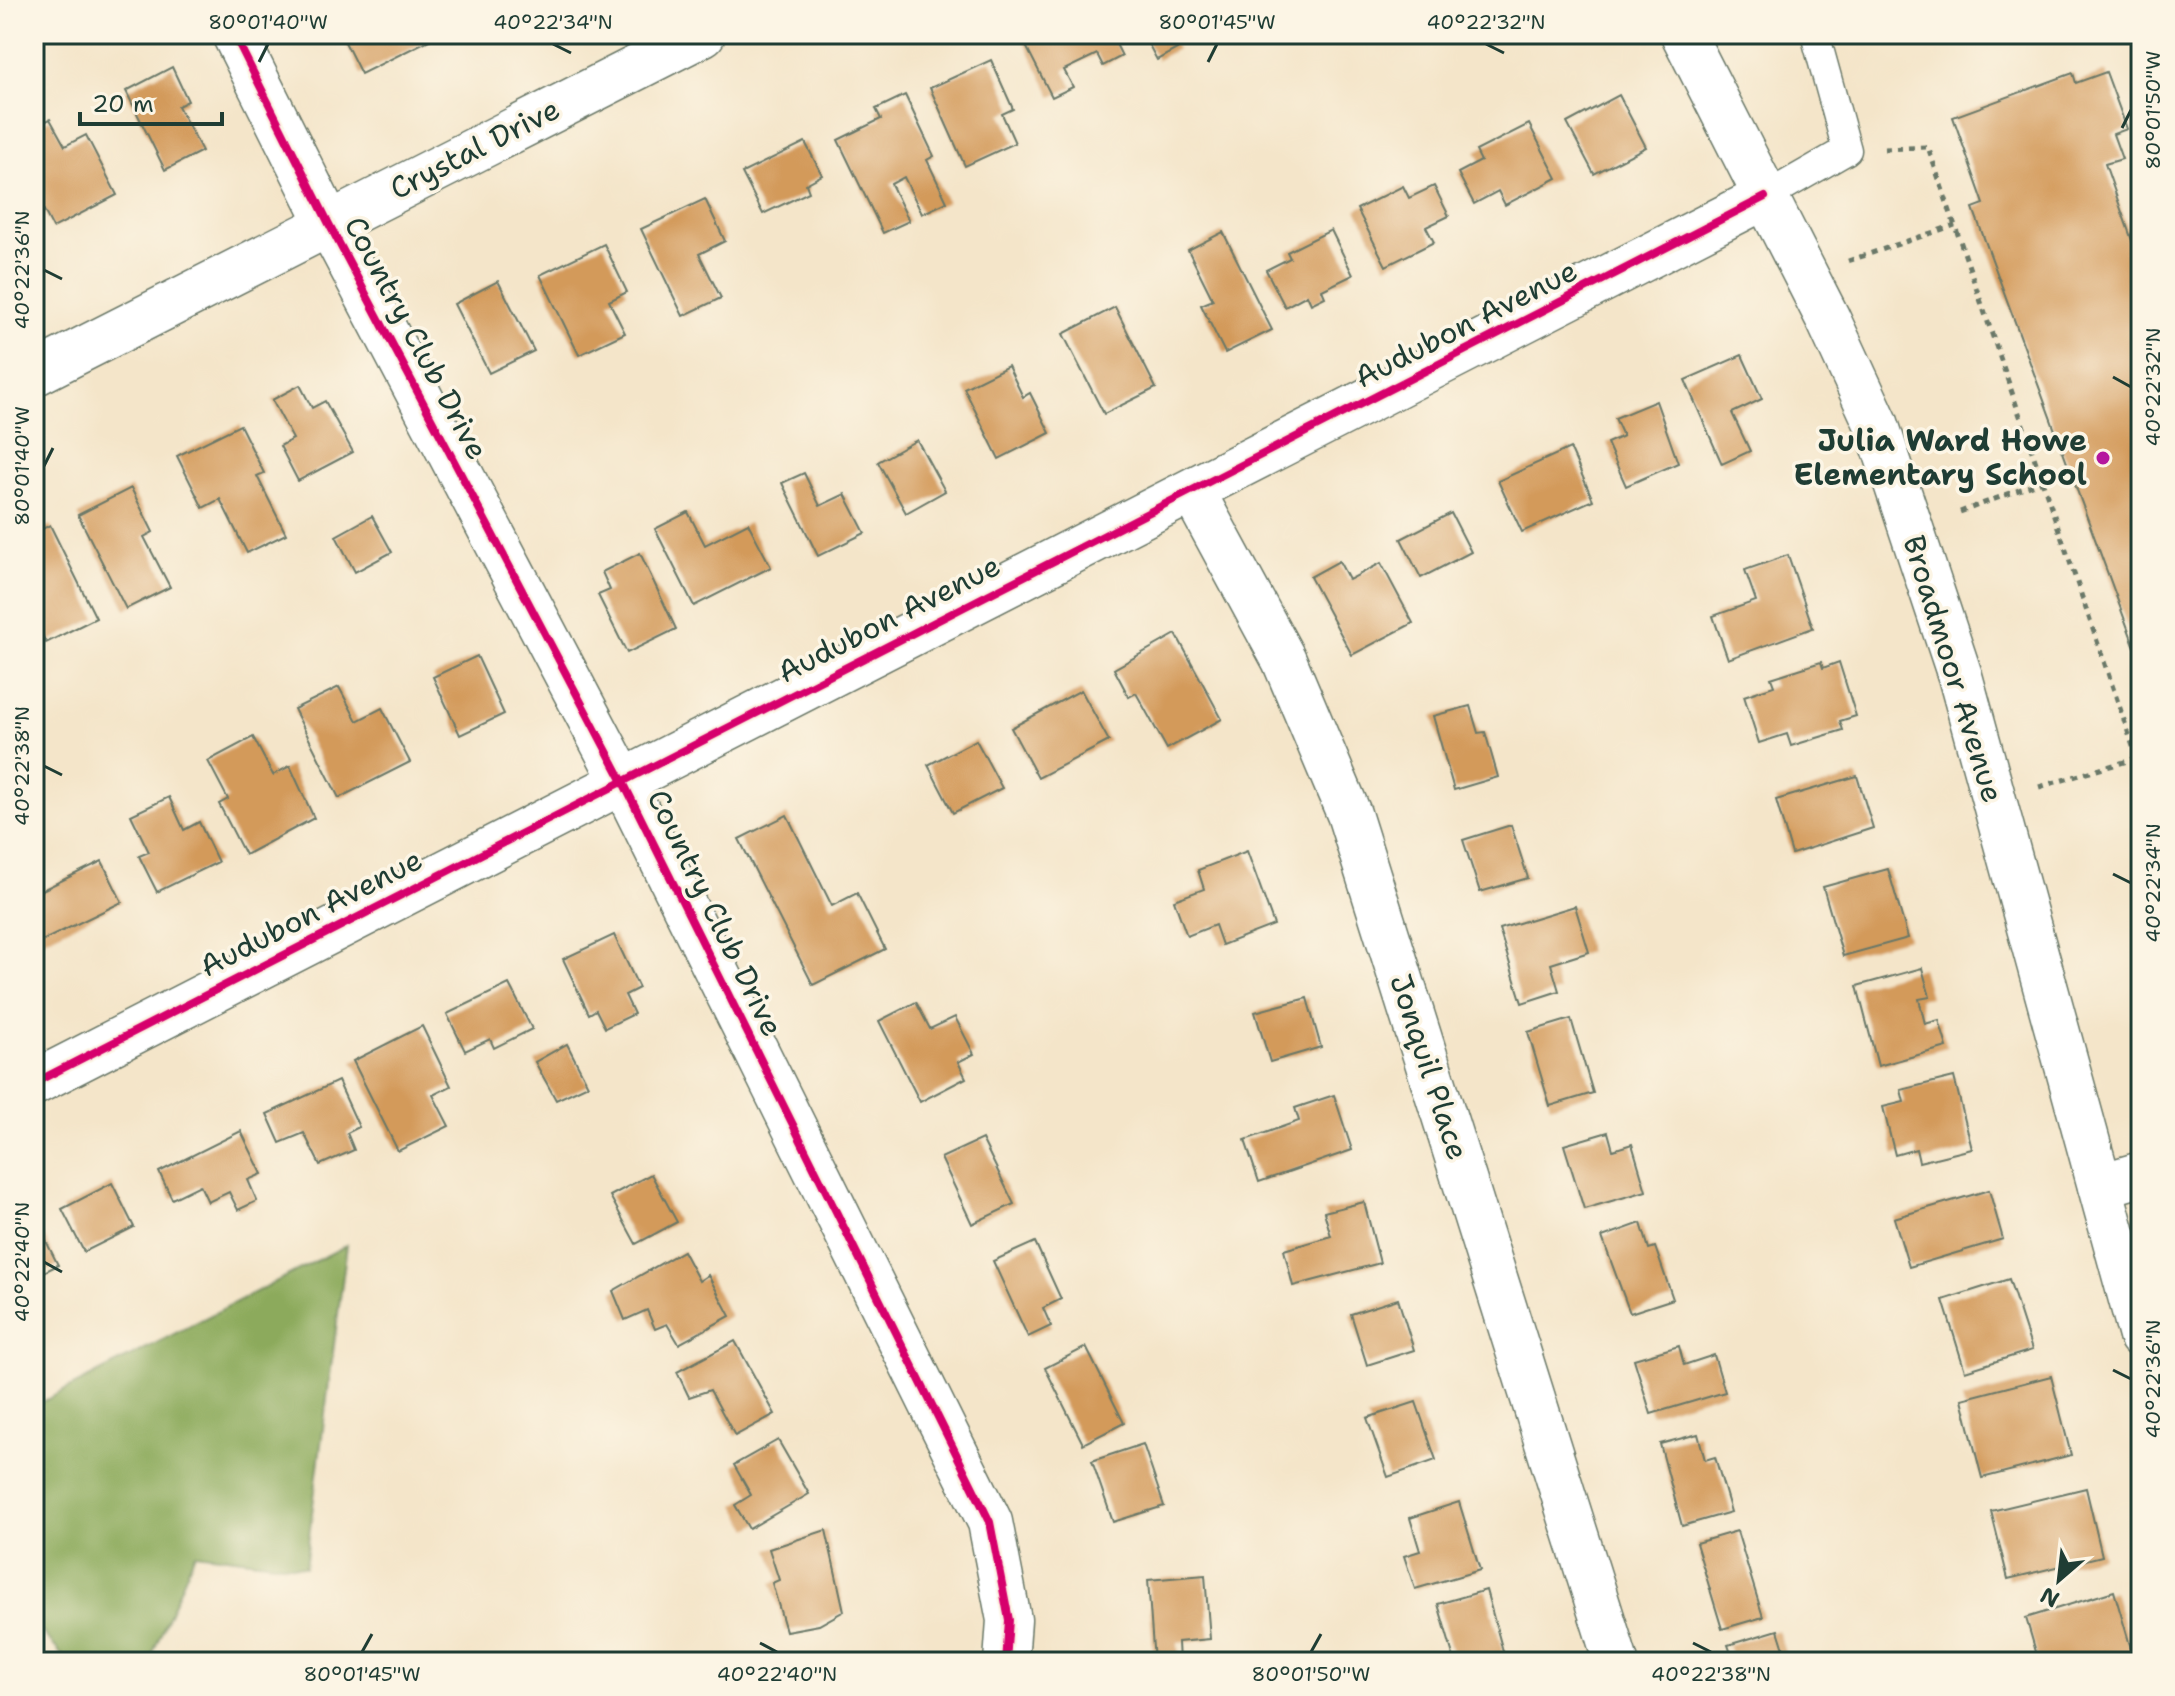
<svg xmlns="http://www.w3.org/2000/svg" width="2175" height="1696" viewBox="0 0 2175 1696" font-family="'Shantell Sans',sans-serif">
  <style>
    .forest { fill: #8caa5c; stroke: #567448; stroke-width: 2 }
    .building { fill: #d39a5a }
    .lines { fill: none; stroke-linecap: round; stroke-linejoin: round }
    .lane-casing { stroke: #6a7868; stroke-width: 31 }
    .street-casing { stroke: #6a7868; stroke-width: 47 }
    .path { stroke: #6a7868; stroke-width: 5; stroke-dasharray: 6 6; stroke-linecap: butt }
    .lane { stroke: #fff; stroke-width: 28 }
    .street { stroke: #fff; stroke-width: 44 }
    .cycleway-casing { stroke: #fcf5e5; stroke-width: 13 }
    .cycleway { stroke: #d6006c; stroke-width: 8 }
    .ticks { fill: none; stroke: #1f3d34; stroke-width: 3 }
    .poi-dot { fill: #b5179e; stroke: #fcf5e5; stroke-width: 3 }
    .labels { text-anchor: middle; stroke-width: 7; stroke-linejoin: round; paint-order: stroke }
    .street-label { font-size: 30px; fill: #1f3d34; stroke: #fcf5e5 }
    .poi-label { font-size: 30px; font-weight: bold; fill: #1f3d34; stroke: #fcf5e5; text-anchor: end }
    .neatline { fill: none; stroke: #1f3d34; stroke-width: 3 }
    .ticks-label { font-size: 20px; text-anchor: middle; fill: #1f3d34 }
  </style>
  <rect width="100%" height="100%" fill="#fcf5e5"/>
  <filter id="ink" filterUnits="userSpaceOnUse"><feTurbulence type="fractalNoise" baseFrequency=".0125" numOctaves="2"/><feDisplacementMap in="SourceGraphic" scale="16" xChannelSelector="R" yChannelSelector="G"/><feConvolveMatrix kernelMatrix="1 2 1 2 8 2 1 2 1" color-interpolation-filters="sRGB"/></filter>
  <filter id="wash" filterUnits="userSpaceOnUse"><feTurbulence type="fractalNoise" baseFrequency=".006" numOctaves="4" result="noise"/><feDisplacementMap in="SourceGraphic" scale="32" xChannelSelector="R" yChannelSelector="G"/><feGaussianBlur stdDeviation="1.8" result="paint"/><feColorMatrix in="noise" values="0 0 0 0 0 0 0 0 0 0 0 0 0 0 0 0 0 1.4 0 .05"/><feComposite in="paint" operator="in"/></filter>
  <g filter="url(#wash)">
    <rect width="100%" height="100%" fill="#f4e5c9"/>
    <path class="forest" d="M347 1245 305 1567 195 1553 149 1662H68L34 1623V1406Z"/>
    <g id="blocks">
      <g class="building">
        <path d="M341 34H441L361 74Z"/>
        <path d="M1020 34H1111L1122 56 1103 66 1097 54 1064 70 1073 87 1052 97Z"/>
        <path d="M1143 34H1186L1173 41 1177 49 1157 60Z"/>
        <path d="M991 60 1013 109 1002 114 1015 143 965 166 930 88Z"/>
        <path d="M172 67 188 101 178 106 202 151 165 170 126 91Z"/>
        <path d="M2106 72 2127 129 2113 134 2122 159 2105 164 2141 266V649L2136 650 1973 208 1984 204 1953 117 2073 73 2076 83Z"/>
        <path d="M905 95 934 156 927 160 947 202 922 214 904 177 891 184 909 221 883 233 838 140 881 119 876 109Z"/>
        <path d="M1619 95 1646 147 1594 174 1567 123Z"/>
        <path d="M50 119 65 146 86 135 117 195 53 228 34 191V127Z"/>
        <path d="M1529 124 1557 178 1505 205 1498 191 1474 204 1458 173 1481 161 1476 151Z"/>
        <path d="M805 142 822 175 806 184 809 192 763 214 742 173Z"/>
        <path d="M1403 186 1409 198 1434 186 1449 216 1426 227 1434 242 1386 266 1357 209Z"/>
        <path d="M705 199 725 241 699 254 721 298 683 316 641 229Z"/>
        <path d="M1331 230 1353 275 1322 290 1325 297 1311 304 1307 295 1285 307 1266 270 1290 258 1287 252Z"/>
        <path d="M1223 232 1272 330 1225 353 1201 305 1213 300 1188 250Z"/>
        <path d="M604 244 627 292 609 301 625 333 579 355 540 275Z"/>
        <path d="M498 281 534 351 489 373 454 304Z"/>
        <path d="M1115 307 1156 388 1104 414 1063 334Z"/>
        <path d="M1742 355 1762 399 1732 413 1750 451 1722 464 1685 380Z"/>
        <path d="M1008 366 1023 397 1030 393 1050 433 999 459 964 388Z"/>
        <path d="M300 385 312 408 325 401 353 452 298 481 280 446 293 439 272 400Z"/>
        <path d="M1656 401 1678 463 1626 486 1607 443 1623 436 1615 418Z"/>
        <path d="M240 425 264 473 257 476 286 534 247 553 220 499 203 508 177 456Z"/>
        <path d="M917 440 945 491 906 513 878 462Z"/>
        <path d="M1570 448 1593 500 1522 532 1498 481Z"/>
        <path d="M804 473 820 506 845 494 865 533 818 556 782 483Z"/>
        <path d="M131 488 153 532 144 537 170 587 126 609 78 515Z"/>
        <path d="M688 512 705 545 748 523 771 567 694 606 655 529Z"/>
        <path d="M1451 513 1471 552 1421 578 1401 539Z"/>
        <path d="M372 516 392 552 355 572 336 536Z"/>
        <path d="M50 525 96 618 46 643 34 618V533Z"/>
        <path d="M640 553 676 629 627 653 598 595 610 590 602 572Z"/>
        <path d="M1788 555 1813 628 1728 659 1713 616 1756 601 1745 570Z"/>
        <path d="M1339 561 1349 580 1381 563 1413 623 1352 655 1310 577Z"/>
        <path d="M1176 634 1222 719 1167 749 1136 693 1129 697 1114 669Z"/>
        <path d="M477 656 504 714 460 735 433 677Z"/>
        <path d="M1821 662 1823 668 1839 662 1856 716 1840 721 1843 730 1791 746 1787 734 1759 743 1744 696 1774 686 1771 678Z"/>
        <path d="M339 687 357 721 382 708 410 762 339 798 294 709Z"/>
        <path d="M1081 690 1109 741 1038 778 1011 728Z"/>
        <path d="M1470 706 1478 733 1485 732 1498 777 1454 790 1433 716Z"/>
        <path d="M253 737 273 775 290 766 314 818 245 855 219 804 228 799 208 761Z"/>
        <path d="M976 740 1002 788 953 813 928 765Z"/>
        <path d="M1857 776 1873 828 1792 854 1776 800Z"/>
        <path d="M169 797 184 830 199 822 218 862 157 892 139 856 149 852 131 815Z"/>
        <path d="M787 815 832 906 857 893 885 949 813 985 739 839Z"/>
        <path d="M1511 825 1528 878 1480 892 1463 840Z"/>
        <path d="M1247 851 1274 925 1222 945 1215 925 1187 936 1174 900 1204 889 1198 870Z"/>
        <path d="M102 861 122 902 42 941 34 924V894Z"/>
        <path d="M1888 869 1908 938 1843 956 1823 887Z"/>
        <path d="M1575 906 1589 952 1551 964 1559 991 1522 1003 1499 929Z"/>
        <path d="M614 935 639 988 625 995 634 1014 605 1028 596 1010 589 1014 563 959Z"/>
        <path d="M1922 968 1930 997 1919 999 1925 1024 1939 1020 1947 1047 1878 1066 1857 986Z"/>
        <path d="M509 984 532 1029 494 1048 490 1039 465 1051 447 1014Z"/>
        <path d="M1307 998 1321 1047 1270 1062 1255 1012Z"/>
        <path d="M916 1002 930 1029 955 1017 974 1054 958 1062 966 1078 920 1102 879 1021Z"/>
        <path d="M1571 1019 1593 1093 1550 1106 1528 1032Z"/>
        <path d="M422 1026 451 1086 433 1095 449 1126 398 1151 353 1061Z"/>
        <path d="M567 1044 588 1085 556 1100 535 1062Z"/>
        <path d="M1954 1077 1972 1149 1919 1162 1916 1149 1895 1155 1883 1107 1904 1102 1901 1090Z"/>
        <path d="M338 1081 359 1127 347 1133 354 1150 320 1165 304 1133 280 1143 267 1114Z"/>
        <path d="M1334 1095 1352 1150 1259 1182 1245 1140 1299 1121 1295 1108Z"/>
        <path d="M241 1131 262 1174 248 1180 257 1201 238 1210 229 1192 208 1202 200 1185 172 1199 159 1172Z"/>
        <path d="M1608 1132 1613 1150 1632 1144 1646 1191 1584 1209 1564 1145Z"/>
        <path d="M982 1139 1014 1204 972 1224 941 1158Z"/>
        <path d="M651 1174 677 1222 636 1244 610 1196Z"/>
        <path d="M112 1183 134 1227 84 1252 62 1209Z"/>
        <path d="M1989 1190 2003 1239 1909 1267 1894 1218Z"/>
        <path d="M1364 1202 1380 1263 1293 1286 1284 1250 1331 1236 1324 1212Z"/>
        <path d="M34 1217 58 1265 34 1277Z"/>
        <path d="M1641 1223 1649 1249 1655 1247 1673 1299 1630 1313 1602 1237Z"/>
        <path d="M1035 1242 1061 1299 1043 1308 1051 1326 1028 1337 993 1261Z"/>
        <path d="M683 1251 699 1281 708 1275 730 1316 679 1344 667 1324 655 1329 647 1310 625 1320 613 1291Z"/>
        <path d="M2009 1279 2032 1350 1965 1371 1943 1300Z"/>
        <path d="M1398 1299 1414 1350 1367 1365 1351 1314Z"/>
        <path d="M735 1341 775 1414 735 1436 710 1390 689 1397 677 1372Z"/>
        <path d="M1679 1346 1684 1365 1714 1355 1725 1392 1651 1414 1634 1359Z"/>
        <path d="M1086 1347 1124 1423 1083 1444 1045 1368Z"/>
        <path d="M2051 1376 2071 1455 1982 1478 1962 1399Z"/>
        <path d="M1416 1402 1436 1460 1388 1477 1367 1418Z"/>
        <path d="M1698 1434 1705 1460 1715 1457 1731 1512 1682 1526 1660 1444Z"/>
        <path d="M778 1440 809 1494 749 1529 735 1505 751 1495 734 1465Z"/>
        <path d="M1143 1444 1164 1506 1113 1522 1092 1461Z"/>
        <path d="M2086 1488 2102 1556 2008 1579 1991 1511Z"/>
        <path d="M1459 1502 1480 1570 1415 1589 1404 1556 1420 1551 1410 1518Z"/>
        <path d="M826 1530 844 1611 819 1625 786 1631 772 1583 779 1580 769 1549Z"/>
        <path d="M1737 1531 1763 1617 1722 1629 1696 1543Z"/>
        <path d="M1205 1575 1210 1639 1178 1642 1179 1662H1154L1148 1580Z"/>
        <path d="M1486 1590 1506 1662H1455L1438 1604Z"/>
        <path d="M2114 1591 2135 1662H2039L2026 1618Z"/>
        <path d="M1778 1630 1788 1662H1734L1728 1645Z"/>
      </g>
    </g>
  </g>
  <g filter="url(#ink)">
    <use href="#blocks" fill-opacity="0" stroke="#6a7868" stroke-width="2"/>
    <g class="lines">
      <defs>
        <path id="lane" d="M1765 197 1847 150 1815 34"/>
        <g id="street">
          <path d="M234 34 329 224 622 780 990 1522 1009 1620 1006 1662"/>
          <path d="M1683 34 1828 319 1876 423 1960 676 2141 1336"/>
          <path d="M34 374 703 34"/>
          <path d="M1193 492 1284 660 1349 814 1616 1662"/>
          <path d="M34 1083 1765 197"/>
          <path d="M2100 1186 2141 1174"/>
        </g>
      </defs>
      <use href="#lane" class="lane-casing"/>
      <use href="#street" class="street-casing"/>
      <g class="path">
        <path d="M1884 149 1928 147 2137 758 2141 784"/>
        <path d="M1848 261 1955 225"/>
        <path d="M1960 512 2043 481"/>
        <path d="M2039 787 2141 757"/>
      </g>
      <use href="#lane" class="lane"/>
      <use href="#street" class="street"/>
      <defs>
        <g id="cycleway">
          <path d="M234 34 329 224 622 780 990 1522 1009 1620 1006 1662"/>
          <path d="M34 1083 1765 197"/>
        </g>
      </defs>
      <use href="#cycleway" class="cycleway-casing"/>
      <use href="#cycleway" class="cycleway"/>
    </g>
  </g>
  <path class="ticks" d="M553 44 571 53M1486 44 1504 53M259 62 268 44M1208 62 1217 44M2122 128 2131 110M44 270 62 279M2113 377 2131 387M44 466 53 448M44 766 62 775M2113 874 2131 883M44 1262 62 1272M2113 1370 2131 1379M760 1643 777 1652M1693 1643 1711 1652M362 1652 372 1634M1311 1652 1321 1634"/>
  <circle class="poi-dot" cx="2103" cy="458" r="8"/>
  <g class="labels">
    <g class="street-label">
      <text transform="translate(475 149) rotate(-27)" y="10">Crystal Drive</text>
      <text transform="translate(1466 324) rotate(-27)" y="10">Audubon Avenue</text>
      <text transform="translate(416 338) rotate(62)" y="10">Country Club Drive</text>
      <text transform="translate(889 619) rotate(-27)" y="10">Audubon Avenue</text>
      <text transform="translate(1953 669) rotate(73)" y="10">Broadmoor Avenue</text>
      <text transform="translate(311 913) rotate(-27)" y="10">Audubon Avenue</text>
      <text transform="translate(715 913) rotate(64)" y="10">Country Club Drive</text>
      <text transform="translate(1429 1067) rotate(72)" y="10">Jonquil Place</text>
    </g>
    <g class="poi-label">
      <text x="2087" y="451">Julia Ward Howe<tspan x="2087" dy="34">Elementary School</tspan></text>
    </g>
  </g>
  <rect width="2175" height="1696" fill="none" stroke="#fcf5e5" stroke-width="88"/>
  <g transform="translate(2059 1580) rotate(208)" stroke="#fcf5e5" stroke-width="6" paint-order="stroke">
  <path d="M0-6L14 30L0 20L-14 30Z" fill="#1f3d34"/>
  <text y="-12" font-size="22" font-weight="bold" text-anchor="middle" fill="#1f3d34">N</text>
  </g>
  <path d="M80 112v12h142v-12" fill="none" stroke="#1f3d34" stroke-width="4"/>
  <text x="92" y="112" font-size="24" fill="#1f3d34" stroke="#fcf5e5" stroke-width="6" paint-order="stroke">20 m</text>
  <rect x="44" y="44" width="2087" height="1608" class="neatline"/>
  <g class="ticks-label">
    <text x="268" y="29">80°01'40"W</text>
    <text x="553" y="29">40°22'34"N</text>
    <text x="1217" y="29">80°01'45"W</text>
    <text x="1486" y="29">40°22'32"N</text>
    <text transform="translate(2153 110) rotate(-90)" y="7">80°01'50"W</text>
    <text transform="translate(22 270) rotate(-90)" y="7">40°22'36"N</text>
    <text transform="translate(2153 387) rotate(-90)" y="7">40°22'32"N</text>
    <text transform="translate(22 466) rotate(-90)" y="7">80°01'40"W</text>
    <text transform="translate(22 766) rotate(-90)" y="7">40°22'38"N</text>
    <text transform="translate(2153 883) rotate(-90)" y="7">40°22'34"N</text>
    <text transform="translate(22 1262) rotate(-90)" y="7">40°22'40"N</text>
    <text transform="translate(2153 1379) rotate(-90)" y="7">40°22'36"N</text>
    <text x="362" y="1681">80°01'45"W</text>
    <text x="777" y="1681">40°22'40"N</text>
    <text x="1311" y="1681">80°01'50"W</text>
    <text x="1711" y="1681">40°22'38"N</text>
  </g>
</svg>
